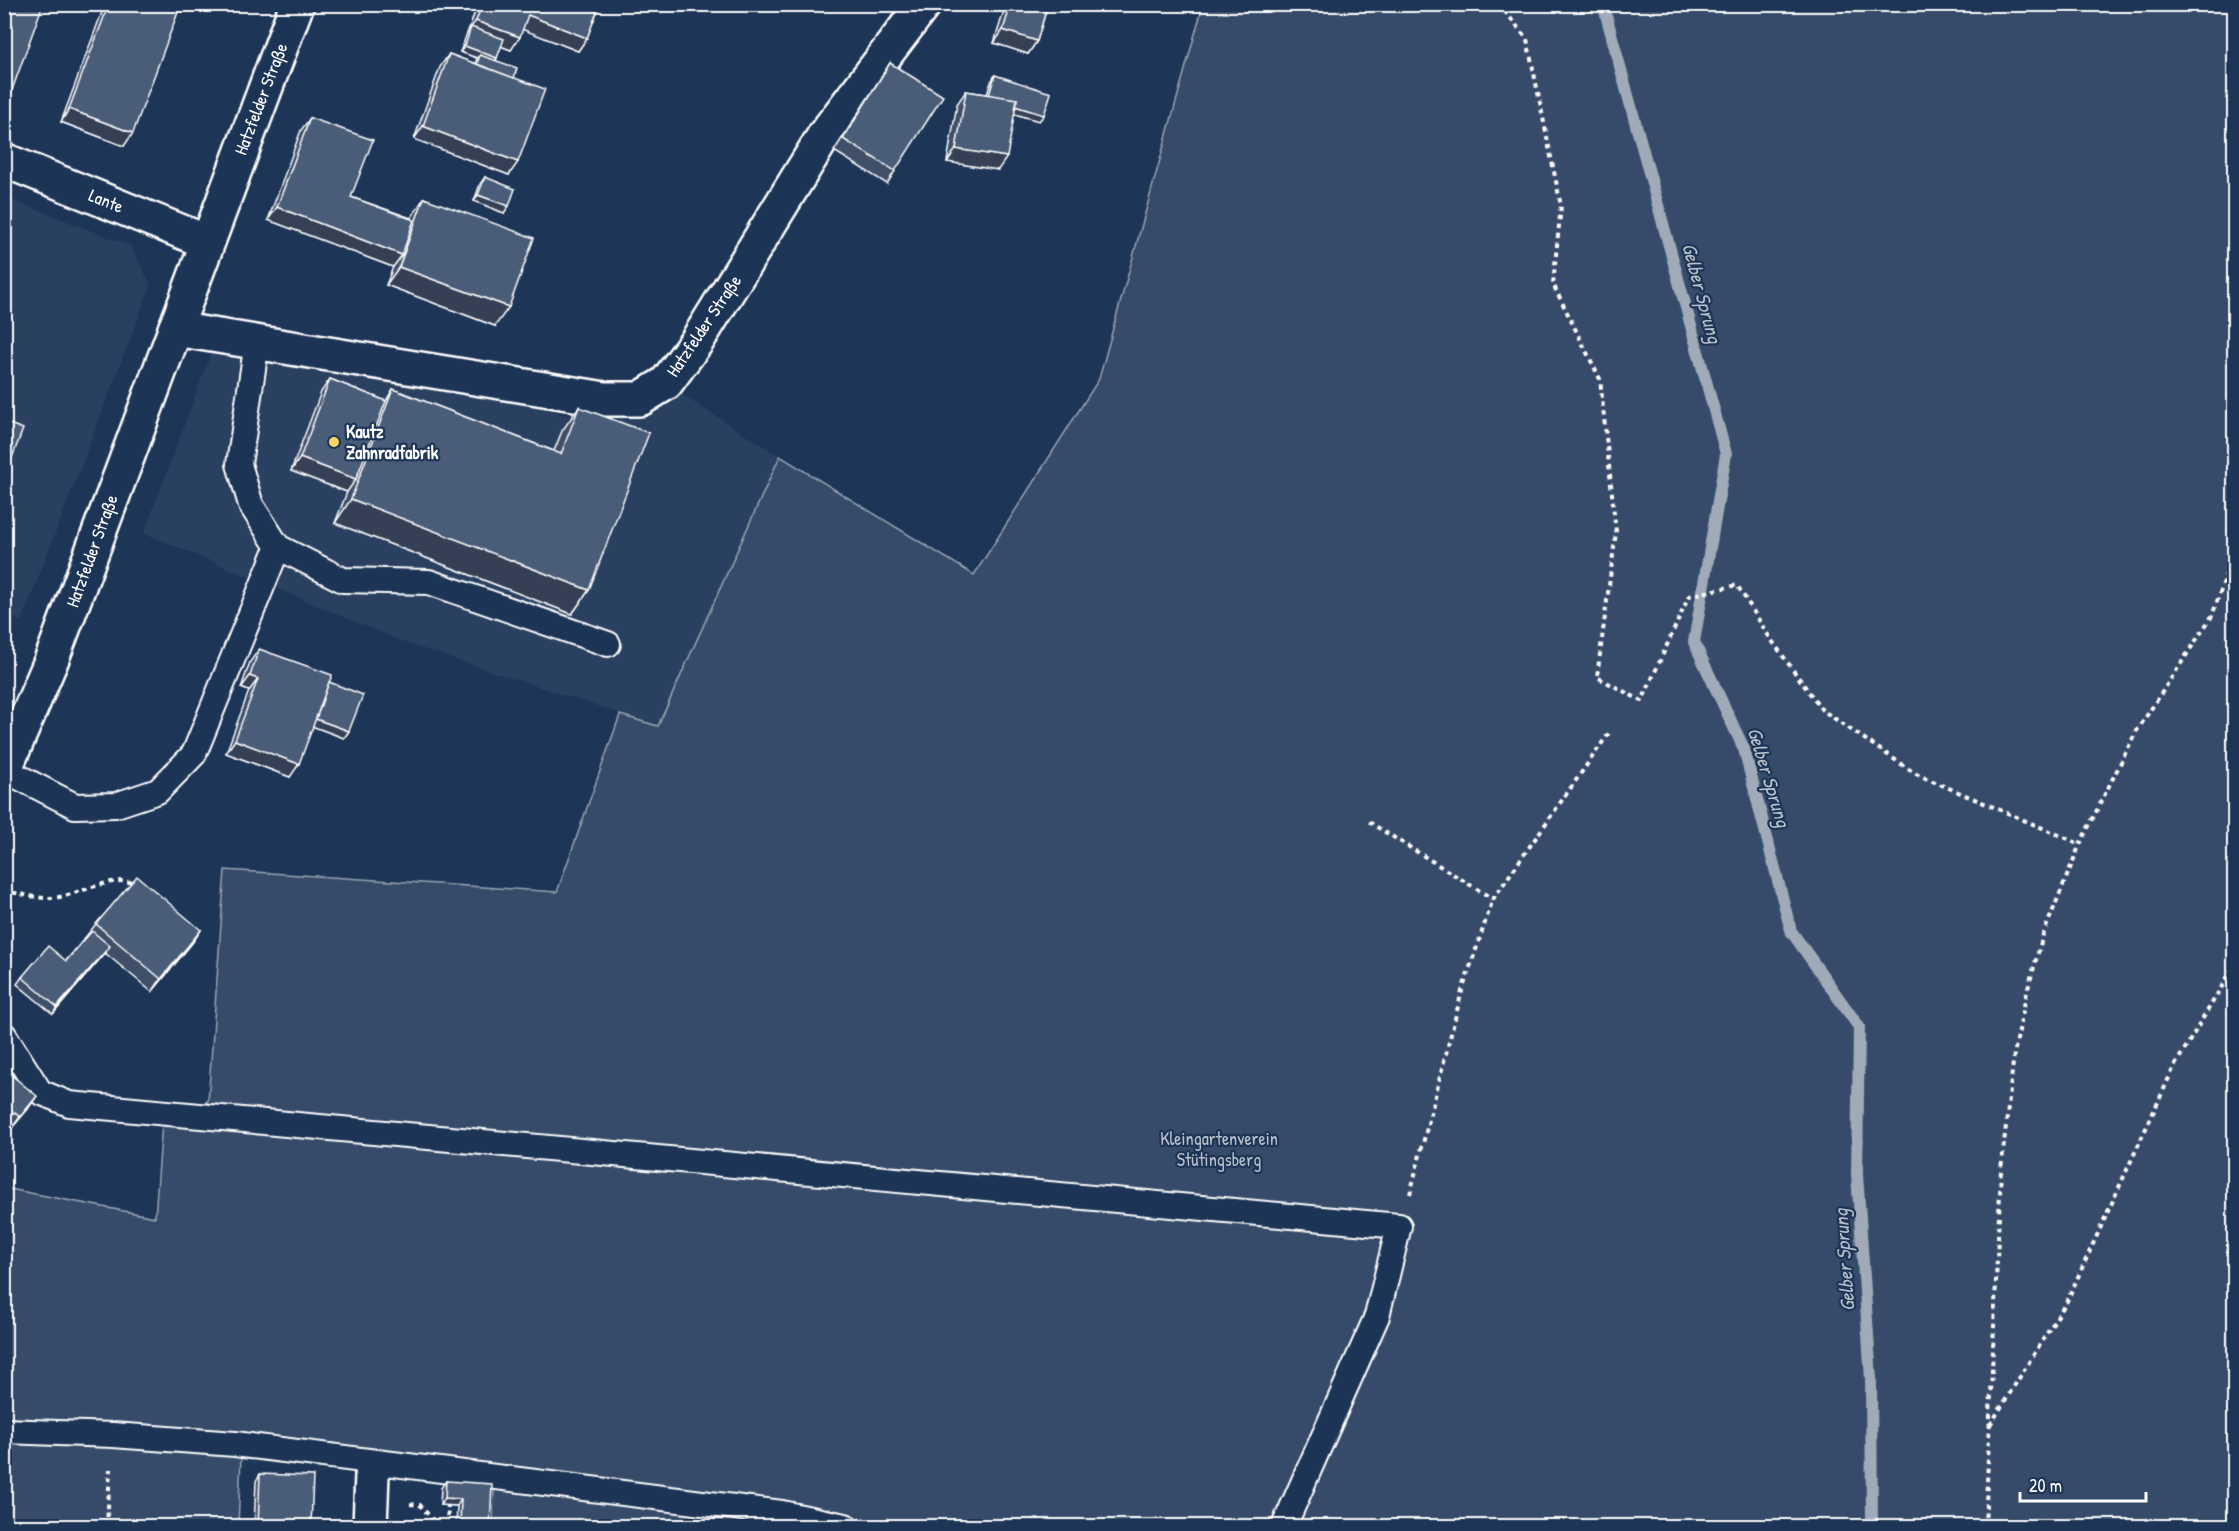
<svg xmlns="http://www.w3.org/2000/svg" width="2239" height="1531" viewBox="0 0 2239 1531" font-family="'Patrick Hand',sans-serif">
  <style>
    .built { fill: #2a4161 }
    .green { fill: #364b69; stroke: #9aa5b4; stroke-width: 1.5 }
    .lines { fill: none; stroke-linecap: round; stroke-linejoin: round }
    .stream { stroke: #a0aab8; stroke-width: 12 }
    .service-casing { stroke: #fff; stroke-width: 28 }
    .minor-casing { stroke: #fff; stroke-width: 38 }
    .secondary-casing { stroke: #fff; stroke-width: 38 }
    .path { stroke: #fff; stroke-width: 4; stroke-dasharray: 4.5 4.5; stroke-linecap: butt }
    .service { stroke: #1d3557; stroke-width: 24 }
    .minor { stroke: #1d3557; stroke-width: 33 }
    .secondary { stroke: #1d3557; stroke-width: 33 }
    .wall { fill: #405068; stroke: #fff; stroke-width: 1.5 }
    .shaded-wall { fill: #344155; stroke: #fff; stroke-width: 1.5 }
    .building { fill: #4a5d79; stroke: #fff; stroke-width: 1.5 }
    .poi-dot { fill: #ffd166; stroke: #1d3557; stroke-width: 2 }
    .labels { text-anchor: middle; stroke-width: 4.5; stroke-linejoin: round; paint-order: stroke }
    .street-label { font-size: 18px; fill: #fff; stroke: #1d3557 }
    .poi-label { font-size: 18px; font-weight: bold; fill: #fff; stroke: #1d3557; text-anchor: start }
    .park-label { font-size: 18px; fill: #b9c0ca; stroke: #1d3557 }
    .water-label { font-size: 20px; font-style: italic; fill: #b8c0ca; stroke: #1d3557 }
  </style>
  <rect width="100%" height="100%" fill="#1d3557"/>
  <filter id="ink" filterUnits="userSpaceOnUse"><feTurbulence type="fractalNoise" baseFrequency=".0167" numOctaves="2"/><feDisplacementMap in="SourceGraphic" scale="12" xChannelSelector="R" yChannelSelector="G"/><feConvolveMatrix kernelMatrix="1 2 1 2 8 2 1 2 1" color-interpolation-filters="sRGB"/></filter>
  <g filter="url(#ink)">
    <g class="built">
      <path d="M5 197 131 246 151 285 21 622 5 614Z"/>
      <path d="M213 348 452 385 563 414 606 420 637 416 659 410 679 393 780 456 658 726 408 644 144 533Z"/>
    </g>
    <path class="green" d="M1203 5H2234V1526H493L494 1486 241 1457 238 1526H5L4 1188 155 1217 162 1123 208 1101 225 870 557 892 620 715 658 726 780 456 974 575 1099 379Z"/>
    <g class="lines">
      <path class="stream" d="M1603 4 1726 454 1694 642 1744 749 1791 931 1859 1027 1857 1174 1871 1379 1872 1522 1870 1526"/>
      <defs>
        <g id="service">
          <path d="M257 342 239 464 251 505 278 547 343 580 429 582 608 644"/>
          <path d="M5 770 75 806 116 805 158 791 194 754 278 547"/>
          <path d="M4 1035 40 1092 69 1104 1399 1226 1377 1316 1284 1526"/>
          <path d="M4 1431 113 1435 235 1444 782 1513 845 1526"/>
        </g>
        <g id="minor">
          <path d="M4 160 207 242"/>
          <path d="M175 329 605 399H640L666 383 697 341 825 134 924 4"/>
          <path d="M370 1526 372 1474"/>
        </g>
        <path id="secondary" d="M4 771 51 661 297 4"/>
      </defs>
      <use href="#service" class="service-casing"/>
      <use href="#minor" class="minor-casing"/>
      <use href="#secondary" class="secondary-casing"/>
      <g class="path">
        <path d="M1499 4 1527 39 1561 206 1553 284 1600 379 1616 532 1597 677 1642 701 1689 596 1737 585 1770 638 1822 710 1916 774 2080 844"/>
        <path d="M1369 822 1493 899"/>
        <path d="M4 891C19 893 37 899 52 898 74 897 114 873 135 884"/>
        <path d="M1410 1194 1462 991 1493 899 1609 733"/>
        <path d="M1990 1425 2067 1301 2174 1067 2234 966"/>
        <path d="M410 1504 420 1505 438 1526"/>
        <path d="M107 1526 110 1469"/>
        <path d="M447 1526 448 1505"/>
        <path d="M1985 1526 2001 1170 2014 1054 2027 992 2043 935 2080 844 2136 732 2212 616 2234 552"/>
      </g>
      <use href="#service" class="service"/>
      <use href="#minor" class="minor"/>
      <use href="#secondary" class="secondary"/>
    </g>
    <g class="wall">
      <path d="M105 4H181L124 146 61 122Z"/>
      <path d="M478 4H600L587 38 578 51 523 29 511 50 501 46 496 60 514 78 509 175 414 139 440 67 449 54 475 64 477 58 460 52Z"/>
      <path d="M1006 4H1048L1037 41 1028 54 994 43Z"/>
      <path d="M890 63 895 171 887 184 834 151Z"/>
      <path d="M995 75 1044 115 1039 121 1014 114 998 170 947 162 957 104 966 91 987 94 991 82Z"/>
      <path d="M310 118 351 197 411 218 424 198 495 326 386 285 393 267 268 220 301 130Z"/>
      <path d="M485 177 504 213 474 201 480 184Z"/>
      <path d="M330 379 386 401 393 389 554 451 562 431 579 407 589 590 572 614 335 523 347 492 291 471 321 392Z"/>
      <path d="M259 649 329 682 349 731 344 738 313 726 290 777 226 753 249 691 241 688 250 662Z"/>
      <path d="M96 924 201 930 192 943 152 992 105 953 53 1014 17 984 22 977 66 961Z"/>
      <path d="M4 1069 28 1109 11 1129 5 1125Z"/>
      <path d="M260 1474 311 1527H254L256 1481Z"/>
      <path d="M446 1481 490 1527H456L457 1506 440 1505 441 1488Z"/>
    </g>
    <g class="shaded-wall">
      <path d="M528 15 587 38 578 51 519 28Z"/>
      <path d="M476 21 520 37 511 50 469 34 471 27Z"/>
      <path d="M1003 30 1037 41 1028 54 994 43Z"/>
      <path d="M465 46 497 58 493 64 480 55 477 58 460 52Z"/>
      <path d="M4 90 11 93 4 102Z"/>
      <path d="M1012 105 1044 115 1039 121 1008 112Z"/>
      <path d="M69 109 133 133 124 146 61 122Z"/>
      <path d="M423 126 518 162 509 175 414 139Z"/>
      <path d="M956 149 1007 157 998 170 947 162Z"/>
      <path d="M478 195 509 206 504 213 474 201Z"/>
      <path d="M277 207 402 255 393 267 268 220Z"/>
      <path d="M399 267 509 307 495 326 386 285Z"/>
      <path d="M300 458 356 479 347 492 291 471Z"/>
      <path d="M351 499 589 590 572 614 335 523Z"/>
      <path d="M250 676 258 679 249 691 241 688Z"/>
      <path d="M313 718 349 731 344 738 309 725Z"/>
      <path d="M235 740 299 764 290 777 226 753Z"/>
      <path d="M201 930 192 943 152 992 161 979Z"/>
      <path d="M110 946 105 953 53 1014 57 1007Z"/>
      <path d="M37 1096 28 1109 11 1129 20 1117Z"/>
      <path d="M445 1498 461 1499 457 1506 440 1505Z"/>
    </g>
    <g class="building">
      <path d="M4 4H43L11 93 4 90Z"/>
      <path d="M109 4H181L133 133 69 109Z"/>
      <path d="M482 4H600L587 38 528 15 520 37 476 21Z"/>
      <path d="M1011 4H1048L1037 41 1003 30Z"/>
      <path d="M471 27 504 39 497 58 465 46Z"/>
      <path d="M449 54 545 89 518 162 423 126Z"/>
      <path d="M480 55 517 68 514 78 477 64Z"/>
      <path d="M890 63 943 96 895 171 843 139Z"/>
      <path d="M995 75 1051 93 1044 115 1015 106 1017 99 989 95Z"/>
      <path d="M966 91 1017 99 1007 157 956 149Z"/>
      <path d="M310 118 373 140 351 197 414 220 402 255 277 207Z"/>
      <path d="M485 177 515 189 509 206 478 195Z"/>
      <path d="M424 198 534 238 509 307 399 267Z"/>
      <path d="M330 379 386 401 356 479 300 458Z"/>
      <path d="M393 389 561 454 579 407 649 433 589 590 351 499Z"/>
      <path d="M4 422 23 429 4 479Z"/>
      <path d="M259 649 332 675 299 764 235 740 258 679 250 676Z"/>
      <path d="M329 682 363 695 349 731 316 719Z"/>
      <path d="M137 876 201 930 161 979 96 924Z"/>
      <path d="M92 931 110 946 57 1007 22 977 48 946 66 961Z"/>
      <path d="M4 1069 37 1096 20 1117 14 1112 4 1123Z"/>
      <path d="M260 1474 313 1476 311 1527H258Z"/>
      <path d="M446 1481 492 1484 490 1527H460L461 1499 445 1498Z"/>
    </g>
  </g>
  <circle class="poi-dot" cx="334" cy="442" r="6"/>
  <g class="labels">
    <g class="street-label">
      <text transform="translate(261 99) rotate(-69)" y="6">Hatzfelder Straße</text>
      <text transform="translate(106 201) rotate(22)" y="6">Lante</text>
      <text transform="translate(704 326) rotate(-56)" y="6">Hatzfelder Straße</text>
      <text transform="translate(92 551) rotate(-70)" y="6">Hatzfelder Straße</text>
    </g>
    <g class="poi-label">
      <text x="346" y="438">Kautz<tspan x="346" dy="21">Zahnradfabrik</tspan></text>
    </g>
    <g class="park-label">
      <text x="1219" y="1145">Kleingartenverein<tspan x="1219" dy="21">Stütingsberg</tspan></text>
    </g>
    <g class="water-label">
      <text transform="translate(1702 293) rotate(75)" y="7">Gelber Sprung</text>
      <text transform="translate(1769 777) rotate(73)" y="7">Gelber Sprung</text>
      <text transform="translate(1844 1260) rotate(-94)" y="7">Gelber Sprung</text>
    </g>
  </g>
  <rect width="2239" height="1531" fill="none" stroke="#1d3557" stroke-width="24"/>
  <rect x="12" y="12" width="2215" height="1507" fill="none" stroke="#fff" stroke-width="2" filter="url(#ink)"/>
  <path d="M2020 1492v9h126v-9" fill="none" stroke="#ffffff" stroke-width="3"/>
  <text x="2029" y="1492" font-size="18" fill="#ffffff" stroke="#1d3557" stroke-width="4.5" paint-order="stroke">20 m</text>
</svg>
